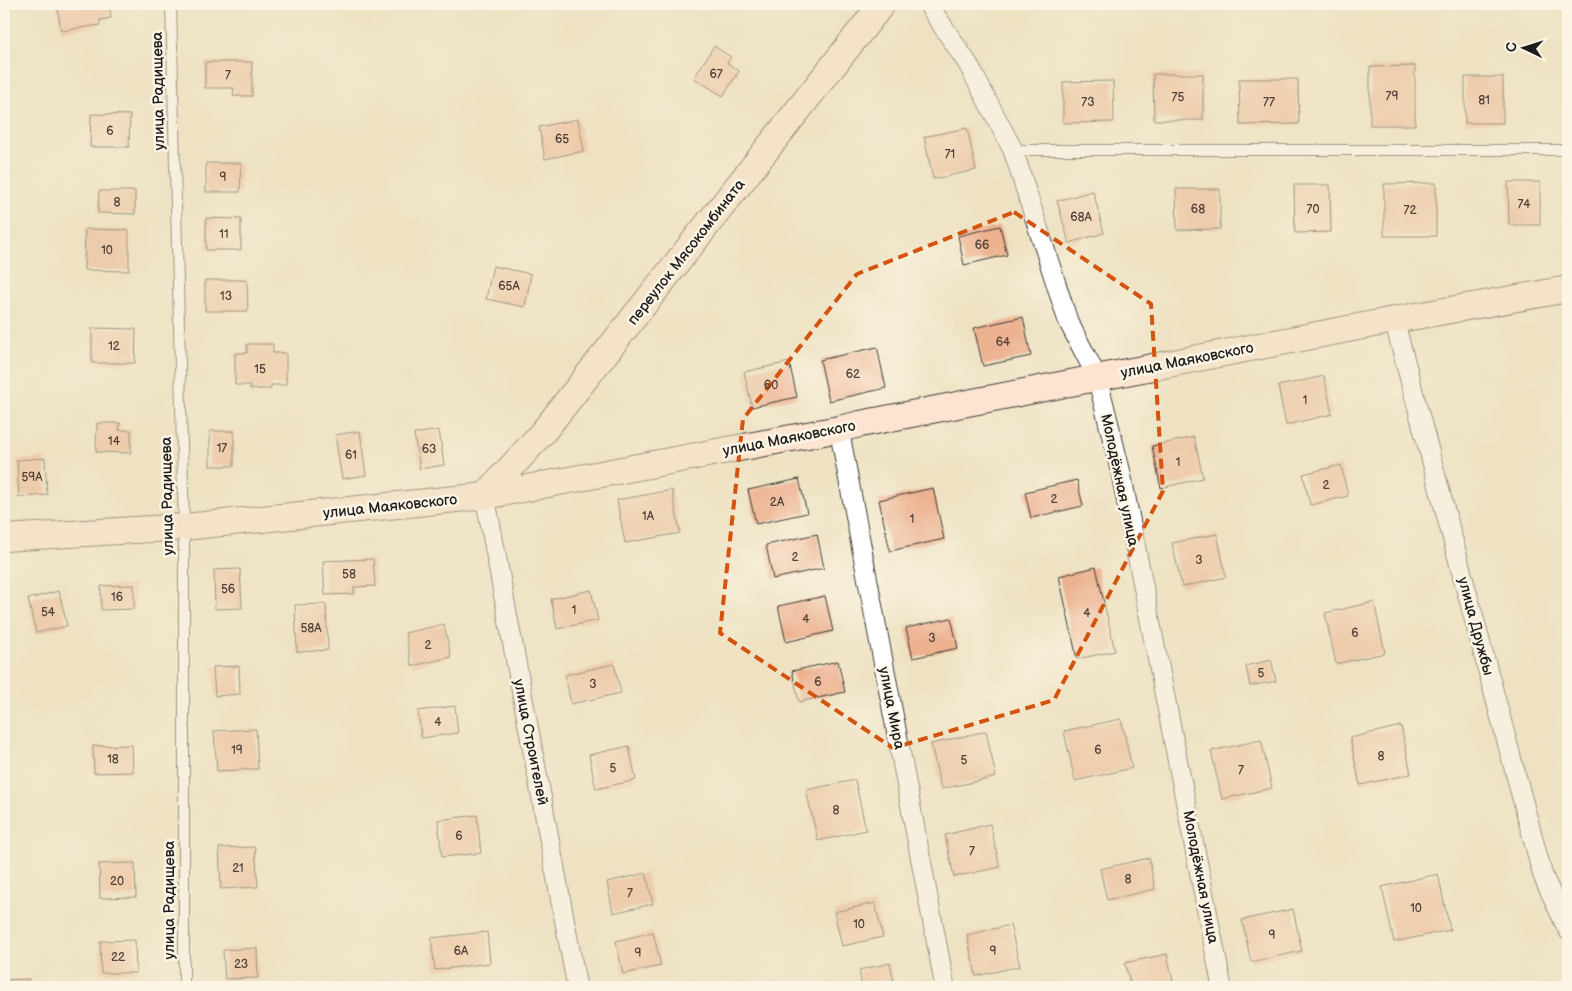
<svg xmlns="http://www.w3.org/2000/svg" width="1572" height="991" viewBox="0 0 1572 991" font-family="'Balsamiq Sans',sans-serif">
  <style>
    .building { fill: #ecb18f }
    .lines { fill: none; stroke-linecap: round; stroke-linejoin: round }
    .lane-casing { stroke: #3c3a35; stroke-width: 12 }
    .street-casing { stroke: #3c3a35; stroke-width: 21 }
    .secondary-casing { stroke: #3c3a35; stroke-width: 28 }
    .lane { stroke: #fff; stroke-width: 10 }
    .street { stroke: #fff; stroke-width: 19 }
    .secondary { stroke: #fde4d1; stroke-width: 26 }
    .marked { fill: none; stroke: #d4530e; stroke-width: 4; stroke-dasharray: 10 6; stroke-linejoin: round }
    .labels { text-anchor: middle; stroke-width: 5; stroke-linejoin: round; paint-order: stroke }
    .number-label { font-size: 12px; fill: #504139 }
    .street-label { font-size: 15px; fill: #1c1c1c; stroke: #fcf5e5 }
  </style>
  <rect width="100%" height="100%" fill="#fcf5e5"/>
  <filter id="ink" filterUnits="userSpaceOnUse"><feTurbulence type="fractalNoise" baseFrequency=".02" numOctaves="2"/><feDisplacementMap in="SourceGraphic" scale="10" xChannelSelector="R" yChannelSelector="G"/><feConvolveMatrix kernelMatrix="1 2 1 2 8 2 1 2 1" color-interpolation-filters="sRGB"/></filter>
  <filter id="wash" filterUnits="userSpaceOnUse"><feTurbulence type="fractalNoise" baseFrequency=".0096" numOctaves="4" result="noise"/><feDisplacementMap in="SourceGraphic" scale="20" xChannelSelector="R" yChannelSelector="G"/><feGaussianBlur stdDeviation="1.12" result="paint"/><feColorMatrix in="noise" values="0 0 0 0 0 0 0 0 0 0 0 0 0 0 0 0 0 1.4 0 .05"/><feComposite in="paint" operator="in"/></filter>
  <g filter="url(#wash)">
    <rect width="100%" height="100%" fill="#eee2c3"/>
    <g id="blocks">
      <g class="building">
        <path d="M57 4H109L111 18 100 20V25L61 31Z"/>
        <path d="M714 46 731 57 727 63 739 71 723 96 694 78Z"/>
        <path d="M205 62H252V96H233L234 88H205Z"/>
        <path d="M1415 66V125H1370V67Z"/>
        <path d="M1153 74H1203V120H1154Z"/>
        <rect x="1465" y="77" width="38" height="46"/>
        <path d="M1239 79H1298L1299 124 1240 125Z"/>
        <path d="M1113 81 1114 122 1063 123V82Z"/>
        <path d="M91 114 130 115 129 147H90Z"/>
        <path d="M578 119 584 151 545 159 539 127Z"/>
        <path d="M967 128 976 170 933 179 924 137Z"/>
        <path d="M206 163H241L240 192H206Z"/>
        <path d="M1508 182H1540V225H1509Z"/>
        <path d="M1436 183V236H1384V184Z"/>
        <path d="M1294 185H1330L1331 232 1295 233Z"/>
        <path d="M1176 189H1220V229L1177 230Z"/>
        <path d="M99 191H135V214L98 213Z"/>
        <path d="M1093 191 1104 233 1069 243 1057 201Z"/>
        <path d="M206 218 241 219V250H206Z"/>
        <path d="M1000 226 1007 255 964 265 958 236Z"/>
        <path d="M85 229 129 230V271L84 270Z"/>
        <path d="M493 266 531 274 525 307 486 299Z"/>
        <path d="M205 280H247L248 311H205Z"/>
        <path d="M1023 317 1031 356 983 366 974 328Z"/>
        <path d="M92 328 136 329 135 363H92Z"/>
        <path d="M247 344H273V353H286V385H271V389H250V385H235V353H247Z"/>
        <path d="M877 347 886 388 829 401 820 360Z"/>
        <path d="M789 362 797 397 752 407 744 372Z"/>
        <path d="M1324 376 1332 414 1286 425 1278 386Z"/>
        <path d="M97 423H120L119 430H131V453L96 452Z"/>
        <path d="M439 430 444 465 420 469 414 434Z"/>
        <rect x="210" y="431" width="24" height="35"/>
        <path d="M360 431 366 475 342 479 335 435Z"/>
        <path d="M1194 437 1203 478 1161 488 1152 446Z"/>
        <path d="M45 458 47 495 19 497 17 460Z"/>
        <path d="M1341 465 1348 496 1310 505 1303 474Z"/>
        <path d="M799 479 807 513 756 524 748 490Z"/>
        <path d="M1077 480 1083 506 1031 518 1025 492Z"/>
        <path d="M933 488 944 539 890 551 879 500Z"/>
        <path d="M672 490 680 533 625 543 617 500Z"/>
        <path d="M817 534 824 568 773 579 766 545Z"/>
        <path d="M1217 534 1226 577 1182 587 1172 543Z"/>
        <path d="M373 559 375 586 354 587V594L325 595 323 561Z"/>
        <path d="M1096 567 1115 651 1077 659 1059 576Z"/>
        <path d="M240 569 242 608 215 609 214 570Z"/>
        <path d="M134 585V609L101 610V586Z"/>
        <path d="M591 590 598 620 557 629 551 599Z"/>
        <path d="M59 591 67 626 36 633 28 599Z"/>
        <path d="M825 596 833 631 786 642 778 606Z"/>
        <path d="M1374 602 1385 653 1336 664 1325 613Z"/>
        <path d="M326 604 328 650 297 652 295 605Z"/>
        <path d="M951 618 958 648 913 658 906 628Z"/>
        <path d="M444 624 451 657 412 666 405 633Z"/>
        <path d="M1271 660 1276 681 1250 686 1246 666Z"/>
        <path d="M838 661 845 692 799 702 792 671Z"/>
        <path d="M614 664 621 693 571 704 565 675Z"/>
        <path d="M239 666 240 694 215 696 213 667Z"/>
        <path d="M455 706 458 733 421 738 418 711Z"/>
        <path d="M1121 719 1132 768 1075 781 1064 731Z"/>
        <path d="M1401 726 1411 774 1360 785 1350 738Z"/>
        <path d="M256 729 258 769 217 771 214 731Z"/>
        <path d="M986 731 996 777 941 789 931 744Z"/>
        <path d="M1261 740 1272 788 1222 799 1211 751Z"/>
        <path d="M132 745 133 772 94 773 93 746Z"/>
        <path d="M629 746 636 780 596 789 589 755Z"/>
        <path d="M855 780 866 830 818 841 806 790Z"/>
        <path d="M477 815 481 853 442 857 438 820Z"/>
        <path d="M990 824 1000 867 954 877 945 835Z"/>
        <path d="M255 847 258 887 221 889 219 848Z"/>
        <path d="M1149 858 1155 889 1107 900 1100 869Z"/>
        <path d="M135 863 136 897 100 898 99 864Z"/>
        <path d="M646 873 653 904 613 913 607 882Z"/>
        <path d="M1438 874 1450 930 1394 942 1382 887Z"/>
        <path d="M875 903 883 937 842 946 834 912Z"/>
        <path d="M1293 909 1302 951 1251 962 1242 920Z"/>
        <path d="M1010 925 1020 966 976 976 967 935Z"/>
        <path d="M487 932 490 963 435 970 431 938Z"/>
        <path d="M653 932 661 966 623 974 616 941Z"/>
        <path d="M135 940 136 973H101L100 941Z"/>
        <path d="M257 948 258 978 225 979 223 950Z"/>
        <path d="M1167 954 1174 986 1131 987 1125 963Z"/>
        <path d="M890 963 895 987H862L859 970Z"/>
        <path d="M29 979V987H4V980Z"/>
      </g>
    </g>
  </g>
  <g filter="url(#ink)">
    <use href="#blocks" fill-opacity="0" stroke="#3c3a35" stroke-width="1"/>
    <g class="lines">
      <defs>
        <g id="lane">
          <path d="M171 4 184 527V987"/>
          <path d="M1013 150H1568"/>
        </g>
        <g id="street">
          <path d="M928 4 968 64 1013 150 1068 321 1097 377 1121 473 1222 987"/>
          <path d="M1394 320 1543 876 1568 930"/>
          <path d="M839 429 945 987"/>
          <path d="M485 496 577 987"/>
        </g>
        <g id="secondary">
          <path d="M485 496 543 432 882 4"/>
          <path d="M4 538 184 527 485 496 839 429 860 424 1394 320 1568 289"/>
        </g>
      </defs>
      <use href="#lane" class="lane-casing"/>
      <use href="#street" class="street-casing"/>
      <use href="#secondary" class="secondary-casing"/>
      <use href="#lane" class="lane"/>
      <use href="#street" class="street"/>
      <use href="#secondary" class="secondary"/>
    </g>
  </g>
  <path d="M0 0H1572V991H0ZM1014 212 1151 304 1163 491 1054 700 893 748 720 633 743 419 857 274Z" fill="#eee2c3" fill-opacity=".55" fill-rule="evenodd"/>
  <path class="marked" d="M1014 212 1151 304 1163 491 1054 700 893 748 720 633 743 419 857 274Z"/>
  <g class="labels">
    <g class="number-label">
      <text x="716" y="78">67</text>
      <text x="228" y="79">7</text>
      <text x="1392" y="100">79</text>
      <text x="1178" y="101">75</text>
      <text x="1484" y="104">81</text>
      <text x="1088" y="106">73</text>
      <text x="1269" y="106">77</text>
      <text x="110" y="135">6</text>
      <text x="562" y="143">65</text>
      <text x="950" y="158">71</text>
      <text x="223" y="181">9</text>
      <text x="117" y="206">8</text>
      <text x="1524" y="208">74</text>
      <text x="1198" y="213">68</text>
      <text x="1313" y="213">70</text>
      <text x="1410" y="214">72</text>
      <text x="1081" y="221">68А</text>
      <text x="224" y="238">11</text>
      <text x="982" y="249">66</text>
      <text x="107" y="254">10</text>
      <text x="509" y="290">65А</text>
      <text x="226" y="300">13</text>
      <text x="1003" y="346">64</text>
      <text x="114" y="350">12</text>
      <text x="260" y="373">15</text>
      <text x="853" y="378">62</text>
      <text x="771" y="389">60</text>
      <text x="1305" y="404">1</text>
      <text x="114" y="445">14</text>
      <text x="222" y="452">17</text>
      <text x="429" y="453">63</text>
      <text x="351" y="459">61</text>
      <text x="1178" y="466">1</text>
      <text x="32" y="481">59А</text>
      <text x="1326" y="489">2</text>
      <text x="1054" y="503">2</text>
      <text x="777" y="506">2А</text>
      <text x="648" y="520">1А</text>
      <text x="912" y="523">1</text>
      <text x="795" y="561">2</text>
      <text x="1199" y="564">3</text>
      <text x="349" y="578">58</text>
      <text x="228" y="593">56</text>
      <text x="117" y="601">16</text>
      <text x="574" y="614">1</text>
      <text x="48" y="616">54</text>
      <text x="1087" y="617">4</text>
      <text x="806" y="623">4</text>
      <text x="311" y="632">58А</text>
      <text x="1355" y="637">6</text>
      <text x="932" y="642">3</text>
      <text x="428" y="649">2</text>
      <text x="1261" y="677">5</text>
      <text x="818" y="686">6</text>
      <text x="593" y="688">3</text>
      <text x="438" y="726">4</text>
      <text x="237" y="754">19</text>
      <text x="1098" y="754">6</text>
      <text x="1381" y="760">8</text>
      <text x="113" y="763">18</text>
      <text x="964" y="764">5</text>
      <text x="613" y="772">5</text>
      <text x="1241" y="774">7</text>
      <text x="836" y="814">8</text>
      <text x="459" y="840">6</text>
      <text x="972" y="855">7</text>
      <text x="238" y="872">21</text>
      <text x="1128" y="883">8</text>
      <text x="117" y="885">20</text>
      <text x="630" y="897">7</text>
      <text x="1416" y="912">10</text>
      <text x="859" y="928">10</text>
      <text x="1272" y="939">9</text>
      <text x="461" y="955">6А</text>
      <text x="993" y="955">9</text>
      <text x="638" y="957">9</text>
      <text x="118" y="961">22</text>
      <text x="241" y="968">23</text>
    </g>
    <g class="street-label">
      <text transform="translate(158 91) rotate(-91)" y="5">улица Радищева</text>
      <text transform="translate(686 252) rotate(-52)" y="5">переулок Мясокомбината</text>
      <text transform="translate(1187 360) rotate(-11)" y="5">улица Маяковского</text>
      <text transform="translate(789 438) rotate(-11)" y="5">улица Маяковского</text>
      <text transform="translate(1120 480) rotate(78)" y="5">Молодёжная улица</text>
      <text transform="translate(167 496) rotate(-91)" y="5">улица Радищева</text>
      <text transform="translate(390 506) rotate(-6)" y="5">улица Маяковского</text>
      <text transform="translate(1476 626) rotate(75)" y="5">улица Дружбы</text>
      <text transform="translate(892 708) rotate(79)" y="5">улица Мира</text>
      <text transform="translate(531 742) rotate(79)" y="5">улица Строителей</text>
      <text transform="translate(1201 877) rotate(79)" y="5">Молодёжная улица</text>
      <text transform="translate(169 900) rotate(-90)" y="5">улица Радищева</text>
    </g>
  </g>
  <rect width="1572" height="991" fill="none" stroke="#fcf5e5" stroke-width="20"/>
  <g transform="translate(1524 48) rotate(274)" stroke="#fcf5e5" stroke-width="4" paint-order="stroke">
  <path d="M0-4L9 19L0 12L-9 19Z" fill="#1c1c1c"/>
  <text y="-8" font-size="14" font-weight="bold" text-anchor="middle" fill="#1c1c1c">С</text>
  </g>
</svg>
